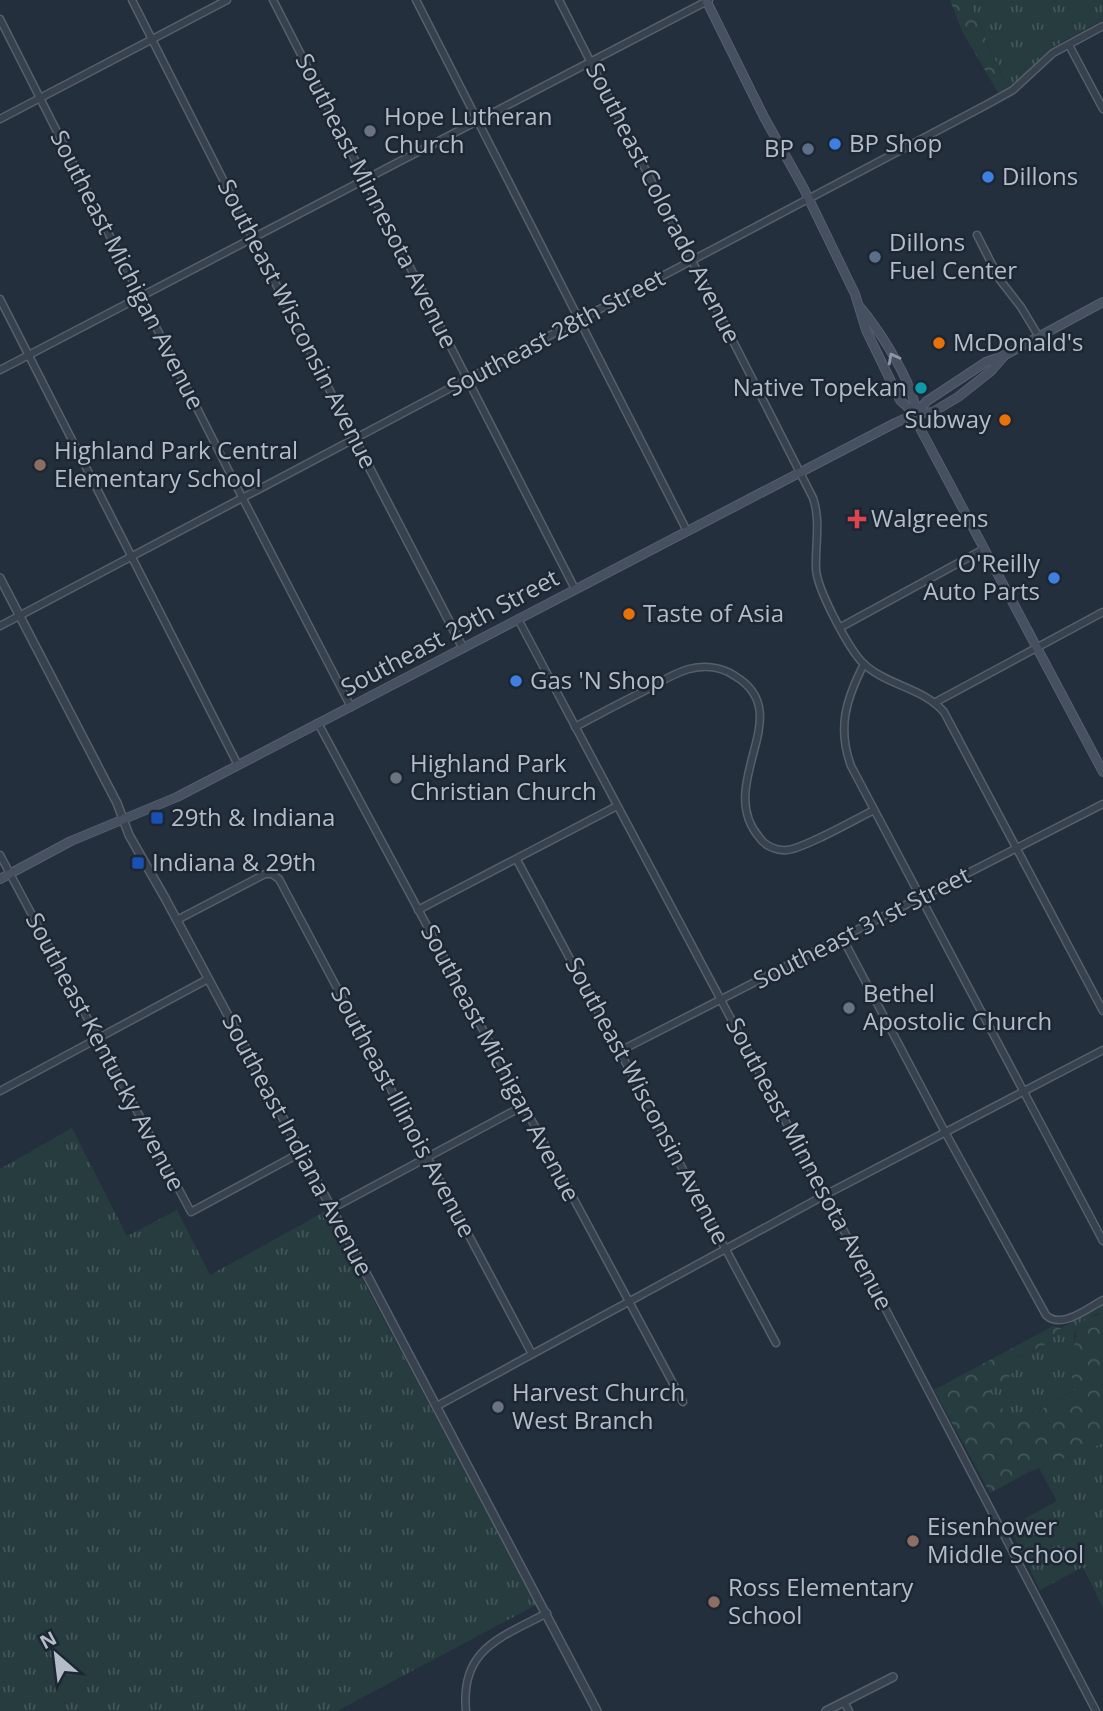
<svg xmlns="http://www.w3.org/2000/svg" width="1103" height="1711" viewBox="0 0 1103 1711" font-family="'Open Sans',sans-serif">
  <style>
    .grass { fill: url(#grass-tufts) }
    .forest { fill: url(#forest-crowns) }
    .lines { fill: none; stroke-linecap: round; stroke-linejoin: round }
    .minor-casing { stroke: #565f6c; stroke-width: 9 }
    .tertiary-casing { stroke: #565f6c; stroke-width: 10 }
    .secondary-casing { stroke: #565f6c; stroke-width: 10 }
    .minor { stroke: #38414e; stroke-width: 6 }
    .tertiary { stroke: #38414e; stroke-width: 7 }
    .secondary { stroke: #465061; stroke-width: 8 }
    .oneway { stroke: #8e96a5 }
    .worship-dot { fill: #6b7280; stroke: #1d2633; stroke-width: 2.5 }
    .shop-dot { fill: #3f7fe0; stroke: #1d2633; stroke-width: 2.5 }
    .service-dot { fill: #5c6f8a; stroke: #1d2633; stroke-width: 2.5 }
    .food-dot { fill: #e8710a; stroke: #1d2633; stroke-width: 2.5 }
    .culture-dot { fill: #0f9aa8; stroke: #1d2633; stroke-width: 2.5 }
    .education-dot { fill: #8d6e63; stroke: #1d2633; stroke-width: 2.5 }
    .health-dot { fill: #e0444e; stroke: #1d2633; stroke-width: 2.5 }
    .transit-dot { fill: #1a4fb4; stroke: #1d2633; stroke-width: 2.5 }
    .labels { text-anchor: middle; stroke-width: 5; stroke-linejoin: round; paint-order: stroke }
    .poi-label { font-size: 24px; fill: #b4bcc9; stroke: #1d2633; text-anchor: start }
    .street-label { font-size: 24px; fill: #b4bcc9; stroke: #1d2633 }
  </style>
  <defs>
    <pattern id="grass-tufts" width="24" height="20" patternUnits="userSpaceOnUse" patternTransform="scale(1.75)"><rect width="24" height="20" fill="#263c3f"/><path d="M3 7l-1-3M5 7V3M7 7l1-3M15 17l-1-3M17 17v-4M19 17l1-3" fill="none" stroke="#435659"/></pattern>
    <pattern id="forest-crowns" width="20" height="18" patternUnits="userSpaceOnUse" patternTransform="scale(1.75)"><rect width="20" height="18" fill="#263c3f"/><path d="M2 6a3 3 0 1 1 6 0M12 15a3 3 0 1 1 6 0" fill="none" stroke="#435659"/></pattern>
  </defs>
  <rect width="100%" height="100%" fill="#242f3e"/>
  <g class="grass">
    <path d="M968 0H1103V20L1053 47 1011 86 999 93 996 89 1004 79Z"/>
    <path d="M72 1128 127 1236 177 1210 210 1275 326 1211 536 1605 337 1711H0V1169Z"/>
    <path d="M1103 1305V1313L1095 1314 1074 1334 1075 1351 1070 1371 1077 1389 1018 1422 999 1406 986 1385 1004 1383 1012 1361 1047 1344 1061 1328Z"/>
    <path d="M1103 1443V1608L1083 1567 1040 1590 1009 1527 1057 1501 1039 1468Z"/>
  </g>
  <g class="forest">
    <path d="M950 0H968L1004 80 996 89 962 31Z"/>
    <path d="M1103 1313V1443L1029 1472 990 1493 934 1390 1053 1326 1061 1328 1047 1344 1013 1360 1014 1371 1004 1383 986 1385 999 1406 1018 1422 1076 1390 1070 1371 1078 1323Z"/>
  </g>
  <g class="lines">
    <defs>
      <g id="minor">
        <path d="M132 0 354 438"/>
        <path d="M273 0 575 589"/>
        <path d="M416 0 687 531"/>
        <path d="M559 0 813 498C821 521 815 545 816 569 817 589 847 645 861 661 883 685 923 687 944 712L1103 1011"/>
        <path d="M0 19 242 497 351 707"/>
        <path d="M1069 45 1103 109"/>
        <path d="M0 119 227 0"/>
        <path d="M977 235 1000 280 1021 307 1039 337"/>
        <path d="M0 299 238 765"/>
        <path d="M0 370 709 0"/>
        <path d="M518 619 893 1323 1096 1711"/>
        <path d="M0 626 986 105 1013 90 1053 53 1103 26"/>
        <path d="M841 627 984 549"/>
        <path d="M864 664C846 699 837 728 851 766L1103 1241"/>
        <path d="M934 703 1103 612"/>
        <path d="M318 723 683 1402"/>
        <path d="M575 727C599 714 622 702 646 690 660 682 674 673 689 669 705 665 722 667 735 676 799 714 714 783 759 837 765 846 776 851 787 850 803 849 856 819 874 810"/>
        <path d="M0 855 191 1212 300 1153"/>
        <path d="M517 860 776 1343"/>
        <path d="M418 910 617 806"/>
        <path d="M177 920 265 874H272L279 879 532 1354"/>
        <path d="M842 937 945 1132 1046 1315C1061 1330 1088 1308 1103 1300"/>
        <path d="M620 1051 1103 804"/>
        <path d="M0 1091 208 979"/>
        <path d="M331 1209 523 1106"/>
        <path d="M437 1406 825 1195 1103 1050"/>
        <path d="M844 1702 849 1711"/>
        <path d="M466 1711C460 1649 500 1638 547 1613"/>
      </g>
      <g id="tertiary">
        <path d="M354 438 463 648"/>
        <path d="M0 578 117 803 129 835 165 898 348 1239 597 1711"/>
        <path d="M826 1711 893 1677"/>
      </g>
      <g id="secondary">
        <path d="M706 0 764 117 804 189 855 294 866 330 900 400 915 414"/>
        <path d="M860 307C879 330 901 365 911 392 916 404 916 417 921 430L1103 772"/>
        <path d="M915 414 927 401 986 362 1005 355 1103 302"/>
        <path d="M0 879 71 841 177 797 895 423 915 414 933 412 958 397 991 371 1005 355"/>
      </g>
    </defs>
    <use href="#minor" class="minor-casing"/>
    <use href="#tertiary" class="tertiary-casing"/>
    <use href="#secondary" class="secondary-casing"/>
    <use href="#minor" class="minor"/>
    <use href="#tertiary" class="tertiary"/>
    <use href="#secondary" class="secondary"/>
  </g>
  <defs><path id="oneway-chevron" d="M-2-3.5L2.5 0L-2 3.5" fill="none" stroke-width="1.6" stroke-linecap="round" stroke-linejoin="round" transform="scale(1.75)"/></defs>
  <use class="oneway" href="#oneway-chevron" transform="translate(893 358) rotate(-118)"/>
  <g class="worship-dot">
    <circle cx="370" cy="131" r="7"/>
    <circle cx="396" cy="778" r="7"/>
    <circle cx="849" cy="1008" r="7"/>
    <circle cx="498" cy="1407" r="7"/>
  </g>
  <g class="shop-dot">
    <circle cx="835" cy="144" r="7"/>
    <circle cx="988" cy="177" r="7"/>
    <circle cx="1054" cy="578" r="7"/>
    <circle cx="516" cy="681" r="7"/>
  </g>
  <g class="service-dot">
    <circle cx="808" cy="149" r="7"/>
    <circle cx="875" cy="257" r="7"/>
  </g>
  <g class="food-dot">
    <circle cx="939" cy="343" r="7"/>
    <circle cx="1005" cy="420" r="7"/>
    <circle cx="629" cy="614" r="7"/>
  </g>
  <circle class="culture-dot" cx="921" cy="388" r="7"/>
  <g class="education-dot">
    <circle cx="40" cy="465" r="7"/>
    <circle cx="913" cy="1541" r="7"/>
    <circle cx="714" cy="1602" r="7"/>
  </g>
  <path class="health-dot" d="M853.5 508.5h7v7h7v7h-7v7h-7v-7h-7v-7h7z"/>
  <g class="transit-dot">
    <rect x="150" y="811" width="14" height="14" rx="3.5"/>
    <rect x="131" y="856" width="14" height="14" rx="3.5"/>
  </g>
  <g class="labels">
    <g class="poi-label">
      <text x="384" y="125">Hope Lutheran<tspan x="384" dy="28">Church</tspan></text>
      <text x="849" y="152">BP Shop</text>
      <text x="794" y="157" text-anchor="end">BP</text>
      <text x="1002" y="185">Dillons</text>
      <text x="889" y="251">Dillons<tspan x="889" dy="28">Fuel Center</tspan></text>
      <text x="953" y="351">McDonald's</text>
      <text x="907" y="396" text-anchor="end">Native Topekan</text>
      <text x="991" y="428" text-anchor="end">Subway</text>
      <text x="54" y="459">Highland Park Central<tspan x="54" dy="28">Elementary School</tspan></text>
      <text x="871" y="527">Walgreens</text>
      <text x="1040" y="572" text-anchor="end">O'Reilly<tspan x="1040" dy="28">Auto Parts</tspan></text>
      <text x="643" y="622">Taste of Asia</text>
      <text x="530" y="689">Gas 'N Shop</text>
      <text x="410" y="772">Highland Park<tspan x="410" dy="28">Christian Church</tspan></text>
      <text x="171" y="826">29th &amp; Indiana</text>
      <text x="152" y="871">Indiana &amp; 29th</text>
      <text x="863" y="1002">Bethel<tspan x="863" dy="28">Apostolic Church</tspan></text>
      <text x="512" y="1401">Harvest Church<tspan x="512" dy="28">West Branch</tspan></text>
      <text x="927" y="1535">Eisenhower<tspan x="927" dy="28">Middle School</tspan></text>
      <text x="728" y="1596">Ross Elementary<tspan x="728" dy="28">School</tspan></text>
    </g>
    <g class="street-label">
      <text transform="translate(376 201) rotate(63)" y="8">Southeast Minnesota Avenue</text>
      <text transform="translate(663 203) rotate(63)" y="8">Southeast Colorado Avenue</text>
      <text transform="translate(127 270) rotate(63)" y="8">Southeast Michigan Avenue</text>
      <text transform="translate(297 324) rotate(63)" y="8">Southeast Wisconsin Avenue</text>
      <text transform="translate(556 333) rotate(-28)" y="8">Southeast 28th Street</text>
      <text transform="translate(450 633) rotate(-28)" y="8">Southeast 29th Street</text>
      <text transform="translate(862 928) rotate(-27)" y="8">Southeast 31st Street</text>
      <text transform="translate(105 1052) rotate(62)" y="8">Southeast Kentucky Avenue</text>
      <text transform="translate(500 1063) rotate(62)" y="8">Southeast Michigan Avenue</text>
      <text transform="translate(647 1101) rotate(62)" y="8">Southeast Wisconsin Avenue</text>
      <text transform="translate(403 1112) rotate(62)" y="8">Southeast Illinois Avenue</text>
      <text transform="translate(297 1145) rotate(62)" y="8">Southeast Indiana Avenue</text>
      <text transform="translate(809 1164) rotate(62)" y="8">Southeast Minnesota Avenue</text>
    </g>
  </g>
  <g transform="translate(56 1655) rotate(332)" stroke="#1d2633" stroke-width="5" paint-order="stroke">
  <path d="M0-5L12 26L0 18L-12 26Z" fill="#b4bcc9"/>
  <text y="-10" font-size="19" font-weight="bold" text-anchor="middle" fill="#b4bcc9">N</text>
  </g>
</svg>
